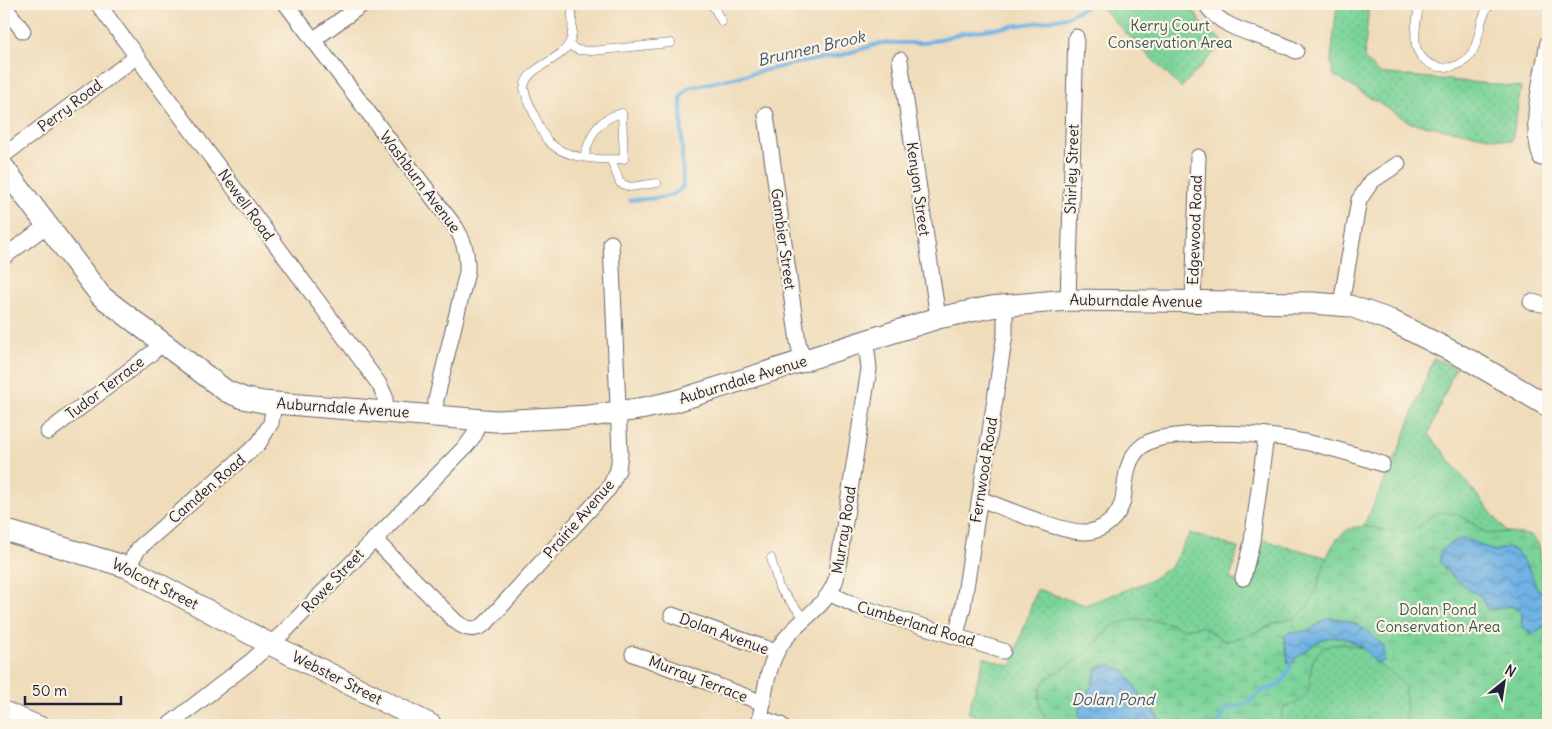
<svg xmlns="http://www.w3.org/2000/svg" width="1552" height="729" viewBox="0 0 1552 729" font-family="Delius,sans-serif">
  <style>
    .green { fill: url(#green-dots); stroke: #4e7a6a }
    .wetland { fill: url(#wetland-marsh); stroke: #4e7a6a }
    .water { fill: url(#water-waves); stroke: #486a90 }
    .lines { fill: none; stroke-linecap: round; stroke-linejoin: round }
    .stream { stroke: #6fb2e4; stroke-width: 4 }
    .lane-casing { stroke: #6a6367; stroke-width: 9 }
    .street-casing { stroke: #6a6367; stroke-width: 17 }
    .secondary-casing { stroke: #6a6367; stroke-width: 23 }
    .lane { stroke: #fff; stroke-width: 8 }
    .street { stroke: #fff; stroke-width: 15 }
    .secondary { stroke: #fff; stroke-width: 21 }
    .labels { text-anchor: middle; stroke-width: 4.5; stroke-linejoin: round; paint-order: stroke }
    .park-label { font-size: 15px; fill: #3c5757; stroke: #fcf5e5 }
    .street-label { font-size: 15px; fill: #22223b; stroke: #fcf5e5 }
    .water-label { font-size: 16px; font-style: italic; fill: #3d5476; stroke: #fcf5e5 }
  </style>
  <defs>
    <pattern id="green-dots" width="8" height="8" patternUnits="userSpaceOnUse" patternTransform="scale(1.25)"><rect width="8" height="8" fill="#7ad399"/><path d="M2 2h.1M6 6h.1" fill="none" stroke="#69b585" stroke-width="1.8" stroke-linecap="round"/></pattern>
    <pattern id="wetland-marsh" width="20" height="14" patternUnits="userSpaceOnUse" patternTransform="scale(1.25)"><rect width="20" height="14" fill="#7ad399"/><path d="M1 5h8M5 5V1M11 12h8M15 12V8" fill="none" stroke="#69b585"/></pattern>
    <pattern id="water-waves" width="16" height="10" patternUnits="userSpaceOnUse" patternTransform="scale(1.25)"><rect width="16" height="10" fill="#6fb2e4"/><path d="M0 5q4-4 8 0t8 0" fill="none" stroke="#5b90ba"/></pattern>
  </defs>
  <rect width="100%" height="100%" fill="#fcf5e5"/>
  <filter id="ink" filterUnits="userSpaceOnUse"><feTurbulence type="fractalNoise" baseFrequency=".02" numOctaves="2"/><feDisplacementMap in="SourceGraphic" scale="10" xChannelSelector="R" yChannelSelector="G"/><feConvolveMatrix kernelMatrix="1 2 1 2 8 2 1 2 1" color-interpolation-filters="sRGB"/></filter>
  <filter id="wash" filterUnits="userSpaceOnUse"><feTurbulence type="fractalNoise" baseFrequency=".0096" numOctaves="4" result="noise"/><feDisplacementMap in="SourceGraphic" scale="20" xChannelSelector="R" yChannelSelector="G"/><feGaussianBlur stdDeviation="1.12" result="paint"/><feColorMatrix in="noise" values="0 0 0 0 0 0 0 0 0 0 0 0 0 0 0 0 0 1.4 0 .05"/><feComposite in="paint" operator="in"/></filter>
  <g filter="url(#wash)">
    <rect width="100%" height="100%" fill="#efdcba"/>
    <g class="green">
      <path d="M1097 4H1189L1204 27 1224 42 1181 88Z"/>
      <path d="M1337 4H1369L1364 58 1378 73 1521 87 1512 141 1411 123 1333 75 1331 60Z"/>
      <path d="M1434 358 1455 368 1429 434 1538 572 1548 579V725H1006L968 713 984 657 1011 666 1037 589 1085 605 1147 582 1171 567 1190 533 1238 548 1230 579 1253 586 1264 540 1346 563 1396 457Z"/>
    </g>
    <path class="wetland" d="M1440 512 1458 514 1488 534 1510 532 1532 536 1539 545 1542 568 1548 577V593L1537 589 1528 567 1506 548 1494 551 1464 538C1417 556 1450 577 1478 593 1484 597 1486 605 1492 610 1502 604 1513 605 1522 612L1521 622 1529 633C1539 635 1542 628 1548 621V725H1405C1407 718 1406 713 1406 705 1406 676 1397 679 1376 663H1381L1384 647 1355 623 1335 618 1324 620 1309 631 1289 632 1284 638 1288 663 1292 665 1296 657 1324 637 1332 636 1346 638 1362 649C1343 642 1319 640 1312 664 1309 674 1313 685 1306 695 1301 702 1291 704 1283 709L1279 725H1161L1155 710 1140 695 1126 672 1112 665 1096 669 1092 685 1080 706 1083 725H1052L1046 721 1041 710 1039 698 1041 687 1046 679 1084 655 1111 627 1118 623 1140 619 1169 623 1185 629 1202 626 1224 641C1241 640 1258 631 1273 624 1282 619 1291 622 1298 616 1326 595 1317 551 1346 531 1361 520 1387 533 1405 532 1421 531 1426 516 1440 512Z"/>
    <g class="water">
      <path d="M1464 538 1494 551 1506 548 1516 551 1531 573 1537 589 1548 593V621C1539 631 1535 638 1522 628V612L1512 606 1488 610 1483 598 1461 584 1440 563V552L1450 543Z"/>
      <path d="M1328 618C1350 618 1370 630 1384 647V661L1376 663C1358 638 1333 626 1308 649 1302 655 1296 656 1292 665L1289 664 1284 638C1288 628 1298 633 1307 631 1315 629 1320 621 1328 618Z"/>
      <path d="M1106 664C1131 669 1129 680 1142 697 1149 707 1157 713 1161 725H1083C1073 708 1084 699 1092 685 1095 680 1095 674 1096 669Z"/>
    </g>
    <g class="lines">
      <g class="stream">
        <path d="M630 200C646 198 674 201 683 186L681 103V97L688 88 793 64 842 55 881 43H925L963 33 1042 22 1066 17 1091 4"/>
        <path d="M1218 725 1226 708 1246 704 1263 691 1274 687 1284 680 1291 665"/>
      </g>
    </g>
  </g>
  <g filter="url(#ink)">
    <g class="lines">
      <defs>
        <g id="lane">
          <path d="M571 4C572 15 574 28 571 39 564 62 527 64 524 88 526 97 530 106 534 114 538 123 542 135 549 142 567 160 601 160 624 159L622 113C597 119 591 134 584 157"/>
          <path d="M712 4 722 22"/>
          <path d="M1419 4C1418 17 1413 33 1416 46 1423 72 1458 74 1471 54 1482 39 1477 21 1490 4"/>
          <path d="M568 45 578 50 592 51 671 43"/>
          <path d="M611 160 620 183 630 187 657 183"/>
          <path d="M771 558 779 588 805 619"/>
        </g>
        <g id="street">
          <path d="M98 4 379 384 385 396V410"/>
          <path d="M286 4 456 228C465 242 468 255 467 272L436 400 435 415"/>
          <path d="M1206 4C1222 33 1269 35 1296 51"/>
          <path d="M4 6 23 31"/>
          <path d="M313 40 363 4"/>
          <path d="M900 60 938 318"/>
          <path d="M766 115 798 342 803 362"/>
          <path d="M4 155 136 57"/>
          <path d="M1541 158C1528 122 1542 79 1548 42"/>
          <path d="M4 257 46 226"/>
          <path d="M1068 300 1076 37"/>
          <path d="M1193 302 1198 157"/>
          <path d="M1531 302 1548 305"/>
          <path d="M1341 304 1359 200 1372 181 1398 164"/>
          <path d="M48 432 152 353 161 343"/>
          <path d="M980 499C1005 508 1062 533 1085 532 1103 532 1119 517 1123 500 1126 482 1125 460 1141 447 1153 437 1169 437 1184 435 1252 428 1318 441 1382 464"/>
          <path d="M374 539 455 621C466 630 475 632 486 623L609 488 618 470 620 453 611 243"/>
          <path d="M127 567 139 548 259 443 271 423 274 404"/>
          <path d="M1243 578 1252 541 1266 436"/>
          <path d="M830 594 857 606 1003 651"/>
          <path d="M672 615 776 652"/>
          <path d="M956 635 963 607 1005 334V305"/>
          <path d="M633 654 763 703"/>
          <path d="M4 709 42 725"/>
          <path d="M761 718 781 725"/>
          <path d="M169 725 250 662 285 631 467 445 475 434 477 419"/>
          <path d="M759 725C764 699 766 666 782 643 799 619 827 607 836 579L869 369 866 342"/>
        </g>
        <g id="secondary">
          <path d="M4 168 101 296 226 391 243 398 263 402 496 421 590 416 645 408 676 401 938 318 991 307 1068 300 1313 303 1350 306 1390 320 1471 361 1548 406"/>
          <path d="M4 530 127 567 262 640 431 725"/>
        </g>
      </defs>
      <use href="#lane" class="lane-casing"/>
      <use href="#street" class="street-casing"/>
      <use href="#secondary" class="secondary-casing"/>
      <use href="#lane" class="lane"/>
      <use href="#street" class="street"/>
      <use href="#secondary" class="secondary"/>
    </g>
  </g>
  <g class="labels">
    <g class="park-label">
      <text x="1170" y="31">Kerry Court<tspan x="1170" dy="17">Conservation Area</tspan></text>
      <text x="1438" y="615">Dolan Pond<tspan x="1438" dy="17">Conservation Area</tspan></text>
    </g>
    <g class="street-label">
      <text transform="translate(70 106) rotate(-37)" y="5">Perry Road</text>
      <text transform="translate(1072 169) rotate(-88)" y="5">Shirley Street</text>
      <text transform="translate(420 182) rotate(53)" y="5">Washburn Avenue</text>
      <text transform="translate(918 189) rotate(82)" y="5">Kenyon Street</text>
      <text transform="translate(246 205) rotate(54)" y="5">Newell Road</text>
      <text transform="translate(1195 230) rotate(-88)" y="5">Edgewood Road</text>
      <text transform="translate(783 239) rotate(82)" y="5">Gambier Street</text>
      <text transform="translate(1136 301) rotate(1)" y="5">Auburndale Avenue</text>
      <text transform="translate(743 380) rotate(-17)" y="5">Auburndale Avenue</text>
      <text transform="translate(105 388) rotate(-37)" y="5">Tudor Terrace</text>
      <text transform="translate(343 408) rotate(4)" y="5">Auburndale Avenue</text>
      <text transform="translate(984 470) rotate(-81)" y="5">Fernwood Road</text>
      <text transform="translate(207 489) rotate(-41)" y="5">Camden Road</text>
      <text transform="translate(579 519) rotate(-49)" y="5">Prairie Avenue</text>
      <text transform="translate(844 530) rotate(-81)" y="5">Murray Road</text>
      <text transform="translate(333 581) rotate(-46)" y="5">Rowe Street</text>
      <text transform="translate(155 584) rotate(27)" y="5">Wolcott Street</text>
      <text transform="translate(916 624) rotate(17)" y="5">Cumberland Road</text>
      <text transform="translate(724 634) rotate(20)" y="5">Dolan Avenue</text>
      <text transform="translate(337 678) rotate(27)" y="5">Webster Street</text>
      <text transform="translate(698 679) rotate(21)" y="5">Murray Terrace</text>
    </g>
    <g class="water-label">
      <text transform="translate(811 48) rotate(-13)" y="6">Brunnen Brook</text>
      <text x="1113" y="705">Dolan Pond</text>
    </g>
  </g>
  <rect width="1552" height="729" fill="none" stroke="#fcf5e5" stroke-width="20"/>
  <g transform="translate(1504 682) rotate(30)" stroke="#fcf5e5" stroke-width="4" paint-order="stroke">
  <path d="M0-4L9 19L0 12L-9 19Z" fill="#22223b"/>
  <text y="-8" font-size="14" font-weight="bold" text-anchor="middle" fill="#22223b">N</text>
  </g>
  <path d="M25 696v8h96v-8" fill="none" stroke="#22223b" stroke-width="2.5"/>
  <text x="32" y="696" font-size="15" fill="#22223b" stroke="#fcf5e5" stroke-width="4" paint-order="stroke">50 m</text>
</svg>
